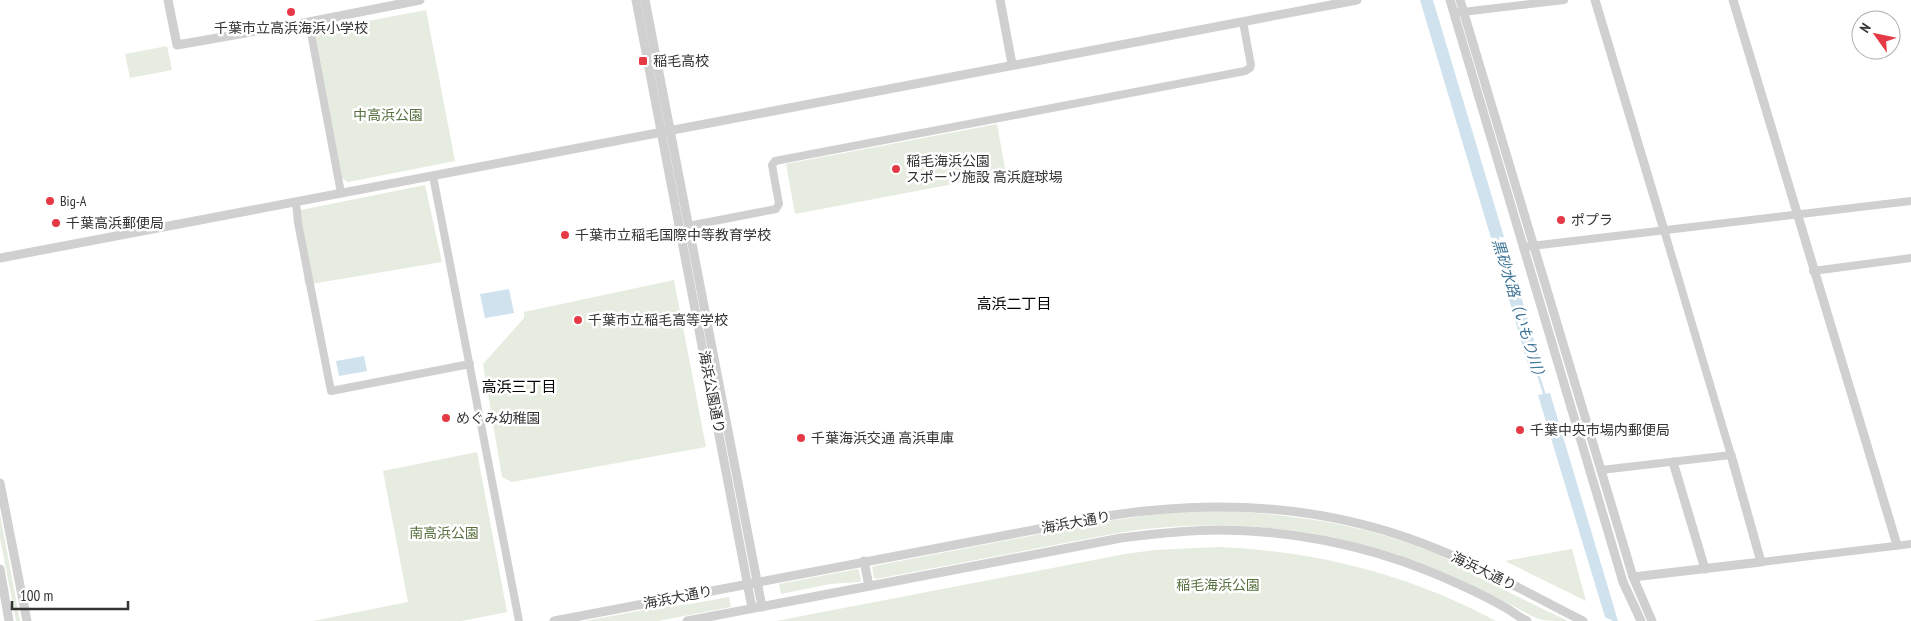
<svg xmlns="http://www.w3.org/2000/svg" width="1911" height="621" viewBox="0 0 1911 621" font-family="'PT Sans Narrow','Noto Sans JP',sans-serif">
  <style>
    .green { fill: #e6ecdf }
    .water { fill: #cfe2ee }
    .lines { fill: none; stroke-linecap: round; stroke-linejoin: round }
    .stream { stroke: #cfe2ee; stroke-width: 2.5 }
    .minor { stroke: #d0d0d0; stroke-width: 8 }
    .tertiary { stroke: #d0d0d0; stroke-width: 9 }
    .poi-dot { fill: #e63946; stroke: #fff; stroke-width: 2 }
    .labels { text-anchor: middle; stroke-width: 5; stroke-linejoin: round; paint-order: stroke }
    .poi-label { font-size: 14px; fill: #333; stroke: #fff; text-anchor: start }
    .park-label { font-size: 14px; fill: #56703f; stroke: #fff }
    .street-label { font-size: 14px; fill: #333; stroke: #fff }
    .neighbourhood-label { font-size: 15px; fill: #000; stroke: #fff }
    .water-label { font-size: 15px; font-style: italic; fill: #3f7597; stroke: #fff }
  </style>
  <rect width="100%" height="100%" fill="#fff"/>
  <g class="green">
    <path d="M426 10 455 161 348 182 342 178 315 31Z"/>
    <path d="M167 46 172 70 130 78 125 54Z"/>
    <path d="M997 124 1006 174 795 214 786 164Z"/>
    <path d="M425 185 442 262 305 285 296 211Z"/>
    <path d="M674 280 706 447 512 482 502 477 483 364 524 318V312Z"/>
    <path d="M477 452 507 612 462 621H313L408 602 383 471Z"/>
    <path d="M1228 511C1300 515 1372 526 1439 555 1452 561 1463 569 1476 576 1506 591 1537 606 1568 621 1560 621 1549 621 1542 620 1530 616 1519 609 1508 603 1481 590 1456 577 1428 566 1331 527 1226 517 1123 532L876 579 874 578 872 567 874 566 1108 521 1173 512Z"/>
    <path d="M0 514 20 621H16L0 538Z"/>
    <path d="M1218 547C1318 551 1408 574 1496 621H776L1125 554 1155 550Z"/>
    <path d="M1572 549 1586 601 1505 561Z"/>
    <path d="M857 569 859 570 861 581 859 582 830 584 781 594 779 584Z"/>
    <path d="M729 597 731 607 658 621H585L655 608 690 604Z"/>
  </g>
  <g class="water">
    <path d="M1420 0H1433L1504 237 1491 238Z"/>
    <path d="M1510 259 1543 371 1530 372 1498 261Z"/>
    <path d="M509 289 514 313 485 318 480 294Z"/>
    <path d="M364 356 367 371 339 376 336 361Z"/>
    <path d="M1550 393 1618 621H1613L1605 617 1538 395Z"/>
  </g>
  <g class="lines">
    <g class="stream">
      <path d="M1497 236 1505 262"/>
      <path d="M1536 368 1545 396"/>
    </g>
    <g class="minor">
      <path d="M1454 13 1564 0"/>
      <path d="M309 22 341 193"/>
      <path d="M433 176 519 621"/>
      <path d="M296 202 298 223 331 391 470 364"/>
      <path d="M688 226 776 209 779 204 772 165 775 161 1245 71 1250 68 1251 65 1243 22"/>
      <path d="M1523 247 1911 201"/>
      <path d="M1813 271 1911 258"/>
      <path d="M1601 470 1731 455 1664 230"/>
      <path d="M1761 562 1911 544"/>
    </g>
    <g class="tertiary">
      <path d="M168 0 177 45 309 22 420 0"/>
      <path d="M636 0 752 608"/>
      <path d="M645 0 762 607"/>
      <path d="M1000 0 1012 64"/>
      <path d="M1450 0 1623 582 1641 621"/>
      <path d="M1460 0 1633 577 1652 621"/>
      <path d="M1595 0 1664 230"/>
      <path d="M1733 0 1897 545"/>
      <path d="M0 258 1357 0"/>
      <path d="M1673 462 1705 569"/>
      <path d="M0 483 27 621"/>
      <path d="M864 561 869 586"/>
      <path d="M0 569 9 621"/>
      <path d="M1633 577 1761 562 1731 455"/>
      <path d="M554 621 1107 516C1221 498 1337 506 1444 552 1492 572 1537 598 1583 621"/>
      <path d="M687 621 1121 538C1153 534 1186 530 1219 530 1288 530 1361 544 1426 570 1453 581 1482 594 1508 609 1514 613 1520 618 1527 621"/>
    </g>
  </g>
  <g class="poi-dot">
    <circle cx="291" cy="12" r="5"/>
    <rect x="638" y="56" width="10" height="10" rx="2.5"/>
    <circle cx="896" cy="169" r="5"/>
    <circle cx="50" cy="201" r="5"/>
    <circle cx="1561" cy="220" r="5"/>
    <circle cx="56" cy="223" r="5"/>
    <circle cx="565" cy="235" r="5"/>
    <circle cx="578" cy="320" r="5"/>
    <circle cx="446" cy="418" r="5"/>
    <circle cx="1520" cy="430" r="5"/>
    <circle cx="801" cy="438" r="5"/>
  </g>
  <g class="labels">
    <g class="poi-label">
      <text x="291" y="33" text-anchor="middle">千葉市立高浜海浜小学校</text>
      <text x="653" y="66">稲毛高校</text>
      <text x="906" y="166">稲毛海浜公園<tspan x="906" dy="16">スポーツ施設 高浜庭球場</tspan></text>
      <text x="60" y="206">Big-A</text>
      <text x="1571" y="225">ポプラ</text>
      <text x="66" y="228">千葉高浜郵便局</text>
      <text x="575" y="240">千葉市立稲毛国際中等教育学校</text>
      <text x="588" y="325">千葉市立稲毛高等学校</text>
      <text x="456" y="423">めぐみ幼稚園</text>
      <text x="1530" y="435">千葉中央市場内郵便局</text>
      <text x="811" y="443">千葉海浜交通 高浜車庫</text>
    </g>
    <g class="park-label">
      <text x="388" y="120">中高浜公園</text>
      <text x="444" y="538">南高浜公園</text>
      <text x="1218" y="590">稲毛海浜公園</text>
    </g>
    <g class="street-label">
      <text transform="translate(712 392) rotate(79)" y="5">海浜公園通り</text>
      <text transform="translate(1076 522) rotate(-10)" y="5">海浜大通り</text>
      <text transform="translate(1484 571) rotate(26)" y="5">海浜大通り</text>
      <text transform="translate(678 597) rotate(-11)" y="5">海浜大通り</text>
    </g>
    <g class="neighbourhood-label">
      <text x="1014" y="309">高浜二丁目</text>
      <text x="519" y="392">高浜三丁目</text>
    </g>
    <g class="water-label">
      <text transform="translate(1519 311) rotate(73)" y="5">黒砂水路（いもり川）</text>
    </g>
  </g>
  <g transform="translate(1876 35) rotate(303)"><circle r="24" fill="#ffffff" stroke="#adadad"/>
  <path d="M0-4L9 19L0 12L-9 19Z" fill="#e63946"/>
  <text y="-8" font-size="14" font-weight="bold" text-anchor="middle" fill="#333333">N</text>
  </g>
  <path d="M12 601v8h116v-8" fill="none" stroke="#333333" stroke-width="2.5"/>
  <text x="20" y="601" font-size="15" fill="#333333" stroke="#ffffff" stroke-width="4" paint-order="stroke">100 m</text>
</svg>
